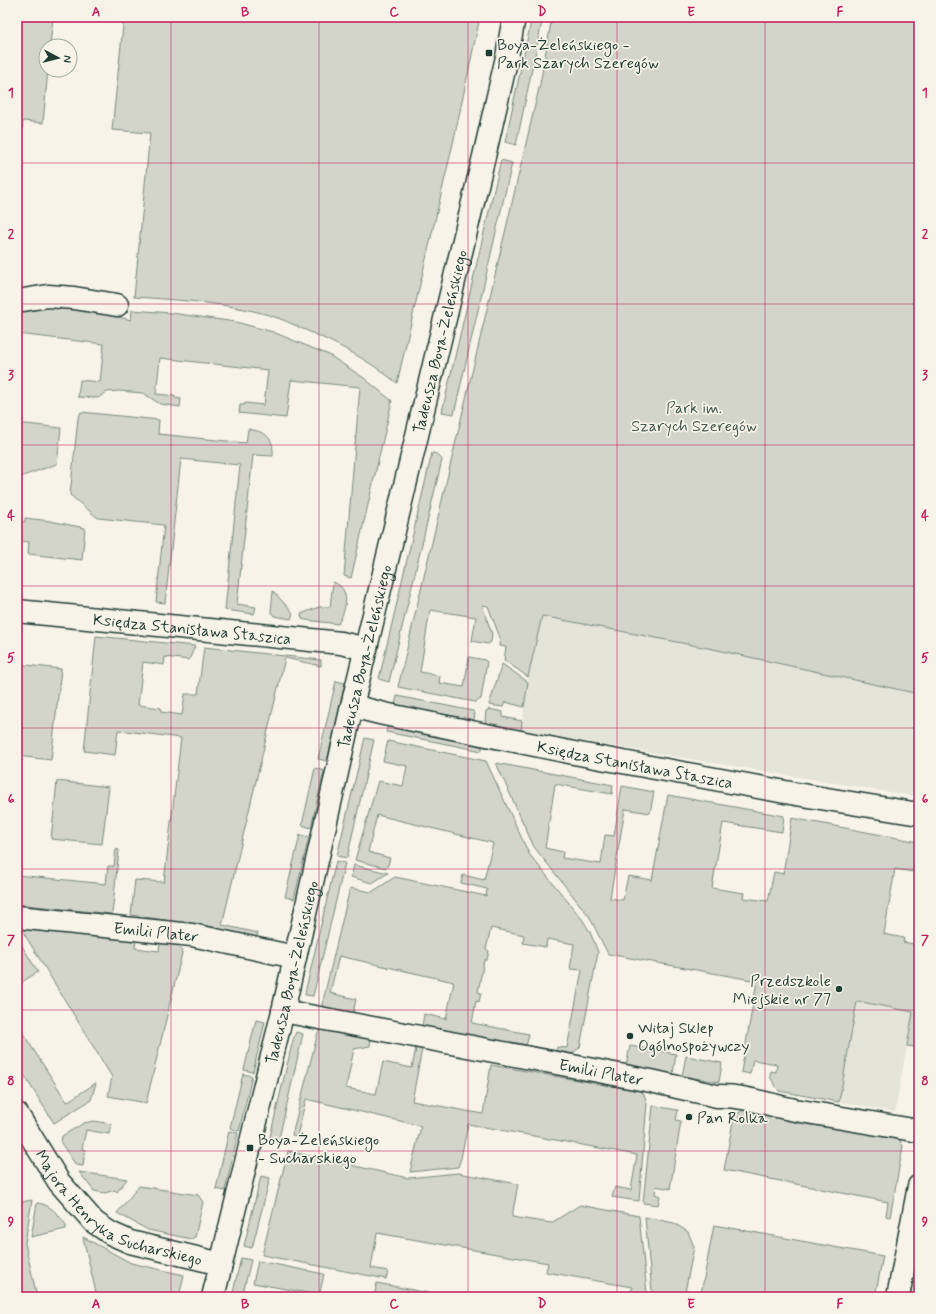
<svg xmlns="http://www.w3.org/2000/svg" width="936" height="1314" viewBox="0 0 936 1314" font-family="Mynerve,sans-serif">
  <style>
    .built { fill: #e5e4d9 }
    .green { fill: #d3d5ca; stroke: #79897f }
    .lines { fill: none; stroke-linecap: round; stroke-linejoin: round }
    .minor-casing { stroke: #1f3d34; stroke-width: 25 }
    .minor { stroke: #f7f3e8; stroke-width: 22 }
    .grid { fill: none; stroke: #c2185b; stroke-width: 1; stroke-opacity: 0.55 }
    .poi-dot { fill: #1f3d34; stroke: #f7f3e8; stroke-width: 1.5 }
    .labels { text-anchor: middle; stroke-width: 3.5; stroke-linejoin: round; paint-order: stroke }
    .poi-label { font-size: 16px; fill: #1f3d34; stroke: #f7f3e8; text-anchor: start }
    .street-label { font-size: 16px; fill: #1f3d34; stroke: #f7f3e8 }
    .park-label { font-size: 16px; fill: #435b52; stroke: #f7f3e8 }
    .neatline { fill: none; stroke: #c2185b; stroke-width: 1.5 }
    .grid-label { font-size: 13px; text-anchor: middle; font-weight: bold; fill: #c2185b }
  </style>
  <rect width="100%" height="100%" fill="#f7f3e8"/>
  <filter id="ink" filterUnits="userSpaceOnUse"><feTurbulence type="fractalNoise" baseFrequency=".025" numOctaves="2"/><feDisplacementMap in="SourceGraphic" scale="8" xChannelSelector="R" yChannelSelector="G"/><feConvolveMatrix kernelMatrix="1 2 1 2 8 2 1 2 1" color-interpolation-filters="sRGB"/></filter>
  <g filter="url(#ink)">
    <g class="built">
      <path d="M541 616 708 648 919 694V761L913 796 521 731 529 671Z"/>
      <path d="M771 931 919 955V1024L915 1047 907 1046 895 1112 779 1091 770 1077 771 1071 776 1072 777 1064 753 1060 750 1074 745 1073Z"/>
    </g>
    <g class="green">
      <path d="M17 17H53L50 46H46V70H48L43 123 23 121 20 155H17Z"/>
      <path d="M124 17H480L454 139 397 383C367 359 338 344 303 329 295 325 286 321 278 318 234 303 180 300 134 297L150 133 112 130Z"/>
      <path d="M532 17H543L516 145 505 142Z"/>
      <path d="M552 17H919V694L708 648 542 616 528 677 504 660 506 647 499 646 500 638 488 606 482 605 492 634 491 642 488 644 472 641 476 617 430 610 420 672 440 676 439 683 464 687 469 657 485 660 487 662 481 699 475 702 398 687 540 84Z"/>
      <path d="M501 160 512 163 454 414 442 412Z"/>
      <path d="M48 305 90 310 131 320 132 310 171 313 236 322 273 332 329 355 364 378 392 401 351 578 344 576 360 387 291 380 286 418 239 413 240 405H244L245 403 264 405 268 370 160 358 156 394 175 396V398L181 399 180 407 160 404 143 393 119 391 107 392 98 398 78 397 80 380 100 382 104 344 17 334V310Z"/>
      <path d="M81 412 159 420 158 434 246 443 248 429C266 432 274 437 273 456L253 455 237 604 256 607 254 614 225 610 240 465 181 459 165 603 156 602 164 525 98 518 70 495 78 418Z"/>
      <path d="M17 423 61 428 57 464 17 478Z"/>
      <path d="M432 453C436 453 440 456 442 460L389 682 379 679Z"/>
      <path d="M25 518 50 521 85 528 82 560 28 554 29 542 21 541 17 544V521L25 522Z"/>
      <path d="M333 582C352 589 346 610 338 624L306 620 302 619 301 614 319 607H330Z"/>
      <path d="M273 591 293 613 291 619 274 616 271 612Z"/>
      <path d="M96 636 195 646 189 660 165 657 164 665 143 662 138 705 161 708V712L182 715 185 694H198L204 647 321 660V666L285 658 222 925 258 933 256 939 212 927 131 915 135 880 164 882 181 738 118 730 115 755 84 751Z"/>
      <path d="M17 664 61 669 51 760 17 756Z"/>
      <path d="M502 664 528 682 524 707 505 702 503 707 489 705Z"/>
      <path d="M336 681 345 683 327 761 318 759Z"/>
      <path d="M397 696 473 711 475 713 474 720 395 705Z"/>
      <path d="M489 709 503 712V717L522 721 521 731 487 723 485 721 486 711Z"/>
      <path d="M388 725 482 743V751L386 732Z"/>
      <path d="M365 738 374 740 347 858 337 856Z"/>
      <path d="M388 741 486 761 529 854 582 919 590 932 598 952 580 1047 571 1055 556 1053 557 1047 567 1048 582 970 570 969 574 944 547 939 546 947 523 943 524 935 491 928 486 949 489 951 487 960H484L478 992 481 993 479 1002 476 1001 472 1023 529 1034 526 1047 422 1027 424 1014 446 1019 454 982 339 956 330 993 356 999 353 1014 325 1008 322 1005 350 888 372 892 395 877 486 896 487 889 461 883 463 875 484 880 493 843 377 815 368 852 390 858 388 865 386 868 355 860 378 781 403 786 407 766 383 761Z"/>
      <path d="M496 763 613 785 612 794 555 784 545 848 563 852 562 858 601 864 605 835 614 836 622 786 654 792 650 813 625 809 610 898 623 900 628 876 652 880 668 795 784 816 782 832 723 823 712 888 744 893 743 898 768 901 774 872 783 874 792 818 919 842V873L895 869 884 934 904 938 903 942 919 945V1024L915 1047 907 1046 913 1012 857 1001 839 1102 779 1091 770 1077 771 1071 776 1072 777 1064 753 1060 750 1074 741 1072 757 981 608 954 589 916 534 847Z"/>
      <path d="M315 768 324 771 311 828 302 825Z"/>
      <path d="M57 781 109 787 102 844 51 839Z"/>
      <path d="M300 835 309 837 294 899 285 897Z"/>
      <path d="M17 839H21L17 875 106 884 108 866H114L116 849 119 850 112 914 17 904Z"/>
      <path d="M336 861 345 863 313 996 305 995 306 989Z"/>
      <path d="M354 865 388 873 372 883 351 877Z"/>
      <path d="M20 927 136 938 135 948 159 951 160 942 180 944 182 953 146 1103 108 1096 112 1077Z"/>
      <path d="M17 938 38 972 17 985Z"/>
      <path d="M256 1020 265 1022 253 1072 244 1070Z"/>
      <path d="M17 1024 67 1102 96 1083 91 1100 54 1123 17 1064Z"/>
      <path d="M322 1030 371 1038 370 1046 354 1049 346 1088 376 1094 383 1062 412 1068 416 1048 422 1049 412 1101 483 1114 491 1065 640 1091 644 1094 647 1103 639 1201 612 1197 615 1187 631 1190 637 1155 468 1124 461 1158 458 1167 410 1172 421 1126 306 1099 297 1136 292 1135 318 1032Z"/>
      <path d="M296 1032 303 1034 278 1143 269 1141 293 1040Z"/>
      <path d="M630 1046 676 1054 673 1074 626 1066Z"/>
      <path d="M686 1056 722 1063 719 1082 682 1076Z"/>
      <path d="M243 1074 252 1076 239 1131 230 1128Z"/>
      <path d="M653 1106 678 1110 676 1120 681 1121 670 1189 656 1186 655 1194 660 1196 658 1205 643 1203Z"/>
      <path d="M745 1109 899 1139 903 1146 890 1217 886 1216 888 1202 724 1170 734 1116Z"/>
      <path d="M94 1121 111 1124 109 1134 86 1130 82 1149 85 1150 83 1166 76 1165 61 1143 62 1136 84 1123Z"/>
      <path d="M229 1131 238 1133 225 1191 216 1189Z"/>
      <path d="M288 1151 408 1178 458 1173 518 1184 512 1217 551 1223 580 1205 639 1216 647 1293 646 1297H631L632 1287 546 1272 548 1263 377 1233 371 1268 388 1271 386 1279 262 1255Z"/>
      <path d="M79 1172 127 1179 117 1192 115 1190 105 1193 94 1191Z"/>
      <path d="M261 1176 270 1178 252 1248 244 1246Z"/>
      <path d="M139 1186 198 1195 203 1202 195 1237 191 1239 148 1230 117 1213Z"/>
      <path d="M32 1200 25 1243 37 1297H17V1203Z"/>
      <path d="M37 1203C50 1204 59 1215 66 1225V1229L31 1237Z"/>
      <path d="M645 1217 674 1223 688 1232 694 1247 684 1297H651L652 1292Z"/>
      <path d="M714 1225 883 1256 875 1297H719L701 1294Z"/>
      <path d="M83 1237 131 1263 184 1275 179 1297H97Z"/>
      <path d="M241 1258 251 1260 242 1297H232Z"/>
      <path d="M258 1261 324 1274 319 1297H312L313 1294 253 1283Z"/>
      <path d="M377 1283 449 1297H374Z"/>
    </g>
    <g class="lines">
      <defs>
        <g id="minor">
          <path d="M17 301 48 296 74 298 117 305"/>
          <path id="s1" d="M17 611 341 643 366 649"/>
          <path id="s2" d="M352 706 384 714 574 753 796 794 919 814"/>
          <path id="s3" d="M17 917 192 935 295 957"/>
          <path id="s4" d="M283 1011 651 1081 717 1096C743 1095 769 1105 795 1110 836 1117 878 1124 919 1131"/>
          <path id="s5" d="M17 1114 59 1182 94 1222 110 1233 130 1242 221 1264"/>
          <path id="s6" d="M213 1297 283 1011 352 706 486 148 507 57 514 17"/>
          <path d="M898 1297 919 1186"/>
        </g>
      </defs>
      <use href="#minor" class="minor-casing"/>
      <use href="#minor" class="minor"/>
    </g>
  </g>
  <path class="grid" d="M171 17V1297M319 17V1297M468 17V1297M617 17V1297M765 17V1297M17 163H919M17 304H919M17 445H919M17 586H919M17 728H919M17 869H919M17 1010H919M17 1151H919"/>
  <g class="poi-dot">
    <rect x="485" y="49" width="8" height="8" rx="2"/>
    <circle cx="839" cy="989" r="4"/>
    <circle cx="630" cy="1036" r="4"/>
    <circle cx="689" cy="1117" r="4"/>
    <rect x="246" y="1144" width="8" height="8" rx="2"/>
  </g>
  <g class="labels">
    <g class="poi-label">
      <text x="497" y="50">Boya-Żeleńskiego -<tspan x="497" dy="18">Park Szarych Szeregów</tspan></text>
      <text x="831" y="986" text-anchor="end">Przedszkole<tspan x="831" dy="18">Miejskie nr 77</tspan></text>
      <text x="638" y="1033">Witaj Sklep<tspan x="638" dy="18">Ogólnospożywczy</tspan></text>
      <text x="697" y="1123">Pan Rolka</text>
      <text x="258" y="1145">Boya-Żeleńskiego<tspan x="258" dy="18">- Sucharskiego</tspan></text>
    </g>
    <g class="street-label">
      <text dy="6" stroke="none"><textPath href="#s6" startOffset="982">Tadeusza Boya-Żeleńskiego</textPath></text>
      <text dy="6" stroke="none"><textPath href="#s1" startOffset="176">Księdza Stanisława Staszica</textPath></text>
      <text dy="6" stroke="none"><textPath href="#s6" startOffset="658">Tadeusza Boya-Żeleńskiego</textPath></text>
      <text dy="6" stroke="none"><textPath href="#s2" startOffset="289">Księdza Stanisława Staszica</textPath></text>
      <text dy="6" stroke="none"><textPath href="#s3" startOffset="140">Emilii Plater</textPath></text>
      <text dy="6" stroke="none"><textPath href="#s6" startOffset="334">Tadeusza Boya-Żeleńskiego</textPath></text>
      <text dy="6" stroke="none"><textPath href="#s4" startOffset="324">Emilii Plater</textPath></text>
      <text dy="6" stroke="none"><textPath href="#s5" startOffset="146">Majora Henryka Sucharskiego</textPath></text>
    </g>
    <g class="park-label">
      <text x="694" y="413">Park im.<tspan x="694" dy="18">Szarych Szeregów</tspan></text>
    </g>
  </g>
  <rect width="936" height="1314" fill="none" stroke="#f7f3e8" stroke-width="44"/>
  <g transform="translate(58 58) rotate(97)"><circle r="19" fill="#f7f3e8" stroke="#a1aaa0"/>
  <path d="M0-3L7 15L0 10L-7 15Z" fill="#1f3d34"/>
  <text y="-6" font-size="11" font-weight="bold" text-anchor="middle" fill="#1f3d34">N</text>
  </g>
  <rect x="22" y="22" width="892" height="1270" class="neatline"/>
  <g class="grid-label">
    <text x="96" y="16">A</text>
    <text x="245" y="16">B</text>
    <text x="394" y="16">C</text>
    <text x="542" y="16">D</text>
    <text x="691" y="16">E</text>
    <text x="840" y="16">F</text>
    <text x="11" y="97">1</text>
    <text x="925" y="97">1</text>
    <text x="11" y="238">2</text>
    <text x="925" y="238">2</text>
    <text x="11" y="379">3</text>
    <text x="925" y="379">3</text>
    <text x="11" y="520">4</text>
    <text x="925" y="520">4</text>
    <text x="11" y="662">5</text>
    <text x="925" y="662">5</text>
    <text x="11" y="803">6</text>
    <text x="925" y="803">6</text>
    <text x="11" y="944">7</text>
    <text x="925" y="944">7</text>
    <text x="11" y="1085">8</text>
    <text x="925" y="1085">8</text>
    <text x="11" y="1226">9</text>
    <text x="925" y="1226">9</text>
    <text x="96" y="1308">A</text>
    <text x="245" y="1308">B</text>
    <text x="394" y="1308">C</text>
    <text x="542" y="1308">D</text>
    <text x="691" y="1308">E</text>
    <text x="840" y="1308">F</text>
  </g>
</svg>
